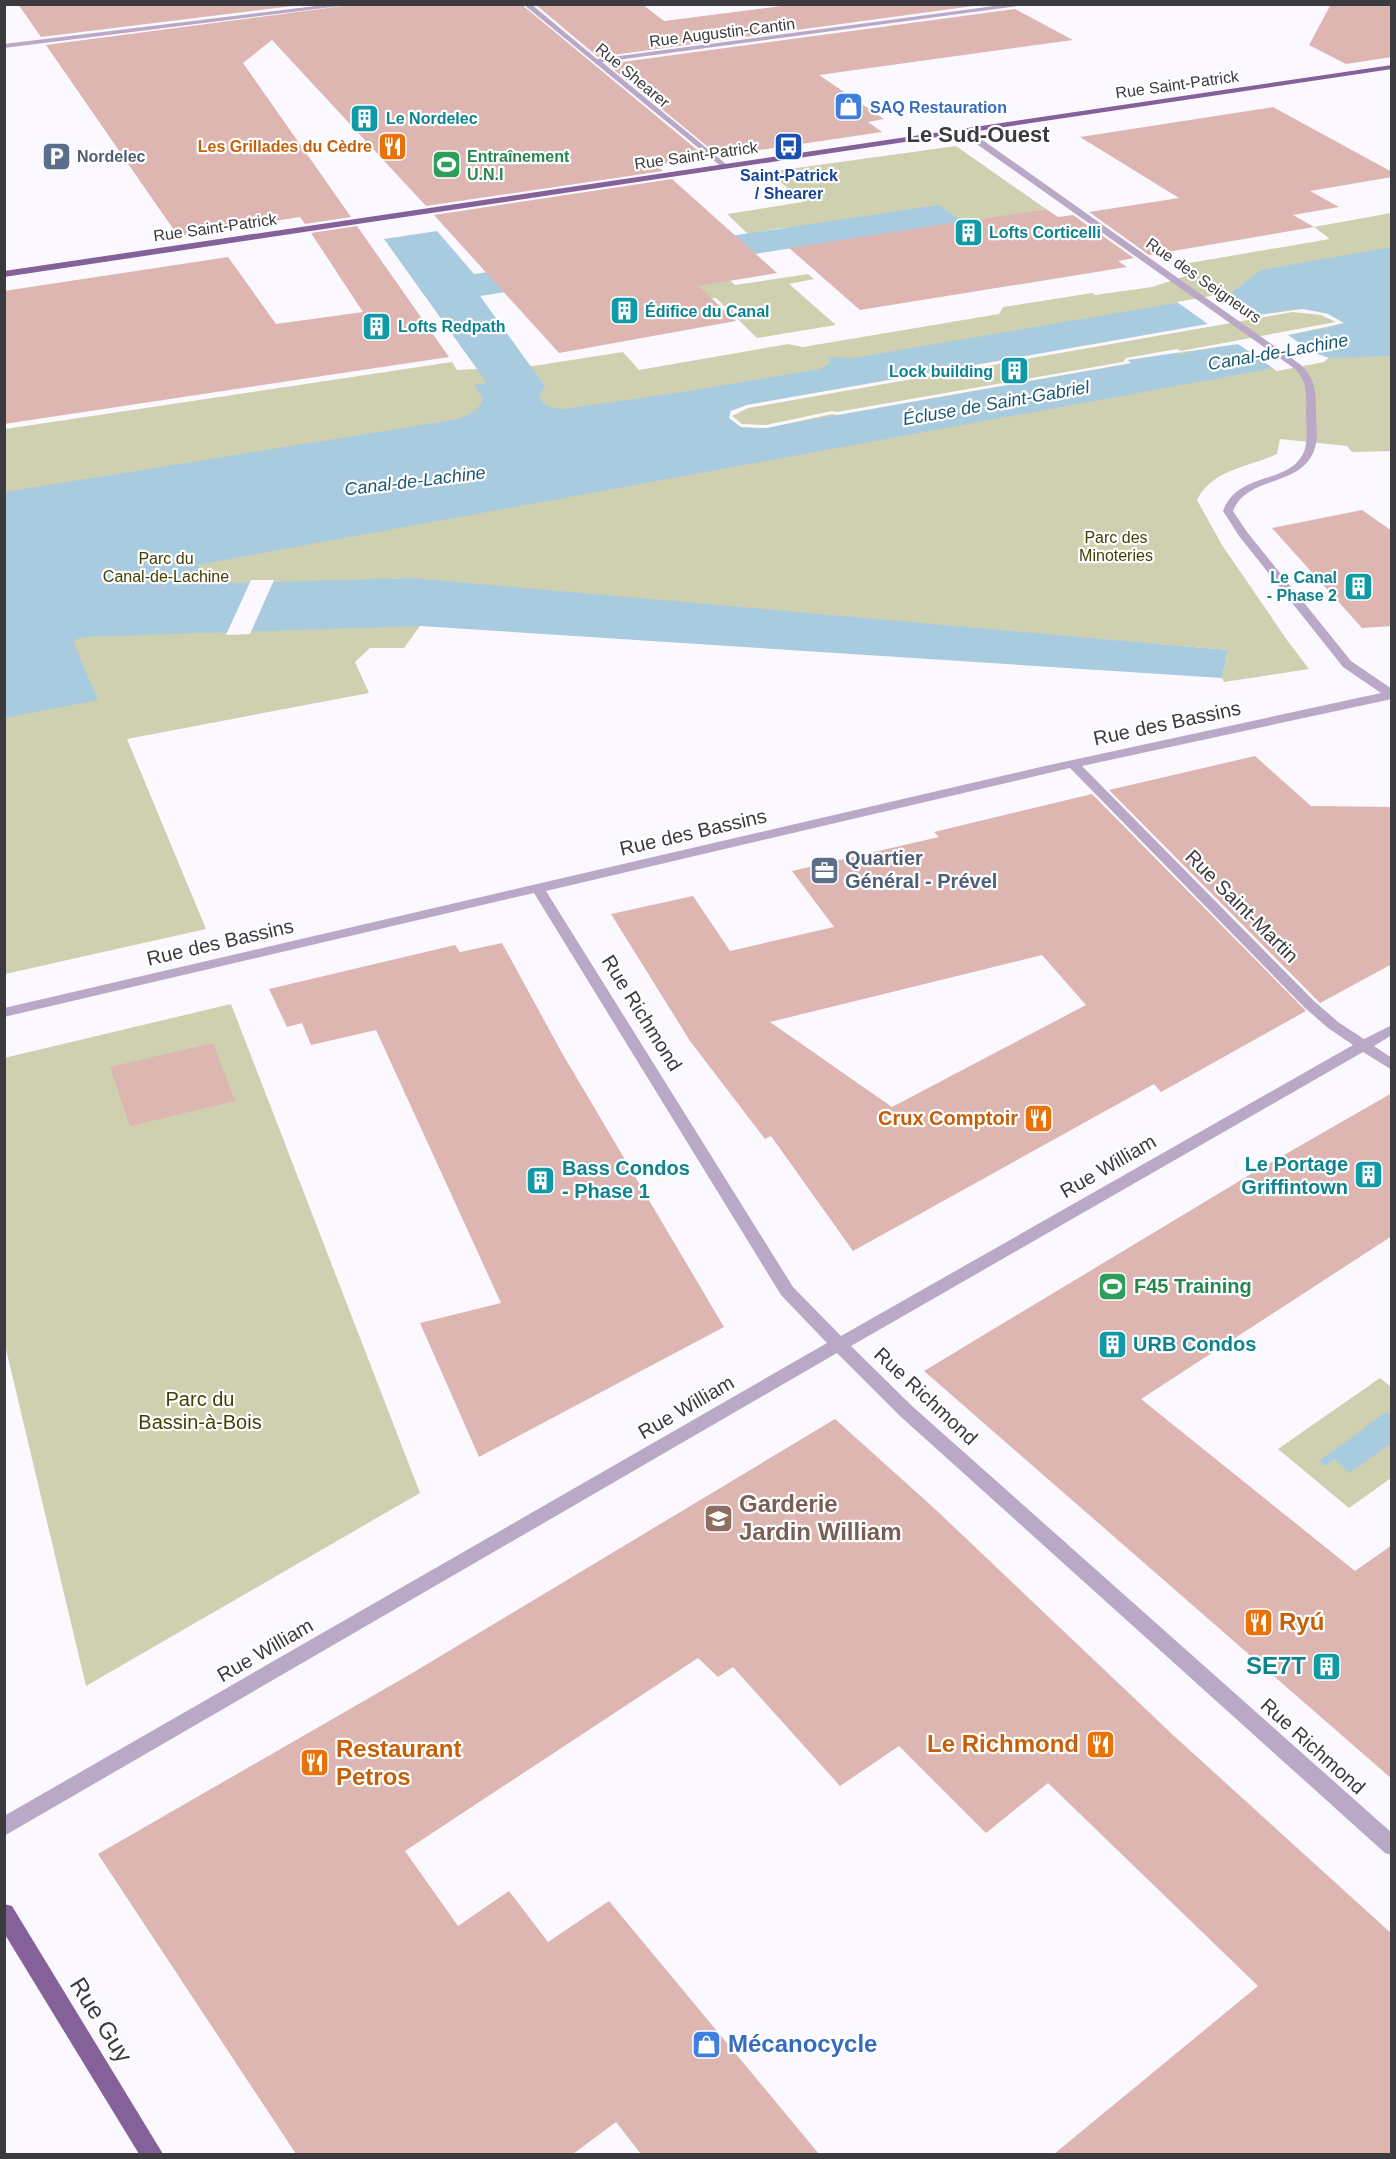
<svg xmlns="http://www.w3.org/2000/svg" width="1396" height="2159" viewBox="0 0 1396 2159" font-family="Helvetica,sans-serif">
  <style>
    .green { fill: #ced0b0 }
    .water { fill: #a9cbe0; fill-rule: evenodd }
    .pier { fill: #fbf9ff; fill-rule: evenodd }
    .building { fill: #ddb5b1; fill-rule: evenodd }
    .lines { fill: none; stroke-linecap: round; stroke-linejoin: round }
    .minor { fill: #baa8c7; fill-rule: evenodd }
    .major { fill: #846299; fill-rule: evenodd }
    .labels { text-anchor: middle; stroke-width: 4.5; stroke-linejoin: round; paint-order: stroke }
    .far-street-label { font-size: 16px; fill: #3b3a3e; stroke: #fff }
    .far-shop-label { font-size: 16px; font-weight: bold; fill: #366cbe; stroke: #fff; text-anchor: start }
    .far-culture-label { font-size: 16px; font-weight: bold; fill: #0d838f; stroke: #fff; text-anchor: start }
    .far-food-label { font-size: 16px; font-weight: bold; fill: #c56008; stroke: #fff; text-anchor: end }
    .far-service-label { font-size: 16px; font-weight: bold; fill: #4e5e75; stroke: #fff; text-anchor: start }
    .far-leisure-label { font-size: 16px; font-weight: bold; fill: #27864d; stroke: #fff; text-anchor: start }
    .far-transit-label { font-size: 16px; font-weight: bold; fill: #164399; stroke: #fff }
    .far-park-label { font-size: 16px; fill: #3f4002; stroke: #fff }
    .far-water-label { font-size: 18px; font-style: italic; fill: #1a5774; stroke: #fff }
    .street-label { font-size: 20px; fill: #3b3a3e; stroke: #fff }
    .service-label { font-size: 20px; font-weight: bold; fill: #4e5e75; stroke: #fff; text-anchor: start }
    .food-label { font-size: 20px; font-weight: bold; fill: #c56008; stroke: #fff; text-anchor: end }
    .culture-label { font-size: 20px; font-weight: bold; fill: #0d838f; stroke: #fff; text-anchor: start }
    .leisure-label { font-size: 20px; font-weight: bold; fill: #27864d; stroke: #fff; text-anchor: start }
    .park-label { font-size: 20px; fill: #3f4002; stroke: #fff }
    .far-district-label { font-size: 22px; font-weight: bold; fill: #3b3a3e; stroke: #fff }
    .near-education-label { font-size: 24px; font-weight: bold; fill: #785e54; stroke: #fff; text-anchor: start }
    .near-food-label { font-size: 24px; font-weight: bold; fill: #c56008; stroke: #fff; text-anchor: start }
    .near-culture-label { font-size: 24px; font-weight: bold; fill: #0d838f; stroke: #fff; text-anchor: end }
    .near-street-label { font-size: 24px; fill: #3b3a3e; stroke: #fff }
    .near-shop-label { font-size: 24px; font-weight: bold; fill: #366cbe; stroke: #fff; text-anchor: start }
  </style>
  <rect width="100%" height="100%" fill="#fbf9ff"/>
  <g class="green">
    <path d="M956 146 1046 209 963 222 780 228 748 234 727 214 803 202 775 177 758 179 753 174Z"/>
    <path d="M1391 213V451L1352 452 1347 446 1280 439 1277 454C1249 467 1212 469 1197 500L1222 545 1287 640 1309 669 1224 682 1222 678 1228 650 393 578 420 626 404 648H370L355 662 369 693 127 739 206 929 5 974V429L452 362 457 370 533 366 623 352 639 370 788 344 803 347 999 314 1003 307 1092 293 1095 295 1152 287 1195 273 1183 264 1330 239 1314 227Z"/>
    <path d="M694 265H714L735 285 808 274 814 279 789 284 836 325 757 338 716 298 701 300Z"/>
    <path d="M231 1004 420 1493 86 1686 5 1345 4 1058Z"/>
    <path d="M1380 1378 1391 1387V1478L1349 1508 1278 1449Z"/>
  </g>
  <g class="water">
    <path d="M939 205 963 222 480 296 545 386 539 397C544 407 553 408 563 409L683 392 819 369 829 364V357L853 358 1230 294 1261 270 1391 247V356L1329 358 197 565C206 579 219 581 234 583L411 578 1228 650 1222 678 420 626 83 637 73 641 98 700 5 718V492L453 420C466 417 479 412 483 398L474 385 487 383 384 239 437 231 474 274ZM1293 309 1322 312 1343 323 1328 328 1180 354 1177 352 1126 361 1129 364 759 429 741 427 729 415 731 411 747 405Z"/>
    <path d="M1386 1412 1391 1416V1443L1350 1473 1334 1459 1325 1466 1319 1461Z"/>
  </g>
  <g class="pier">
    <path d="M1221 294H1230L1258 315 1303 309 1328 314 1344 323 1288 335 1312 352 1329 358 1324 362 1277 371 1238 344 1127 360 1131 363 837 415 832 414 767 428 741 427 729 418 731 411 747 405 1208 324 1177 302ZM1293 312 1321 315 1336 322 1181 351 1177 349 1126 358 1123 362 837 412 832 411 766 425 742 424 732 416 748 408Z"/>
    <path d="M251 580H274L250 634 226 635Z"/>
  </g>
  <g class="building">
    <path d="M18 4H309L41 37Z"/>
    <path d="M358 4H521L707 158 656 165 663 171 426 206 272 40 243 63 351 217 305 224 300 217 178 236 46 45Z"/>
    <path d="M535 4H642L664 21 798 4H988L598 57Z"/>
    <path d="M1331 4H1392V57L1346 64 1309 45Z"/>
    <path d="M1015 9 1073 40 819 75 884 119 868 122 882 132 719 156 607 64Z"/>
    <path d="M1273 107 1392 172V177L1310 191 1339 207 1293 215 1314 227 1149 255 1089 212 1179 198 1080 137Z"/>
    <path d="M672 179 777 273 698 286 736 321 559 353 434 215Z"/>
    <path d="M1046 209 1058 217 1073 215 1134 258 1118 261 1127 267 860 310 789 248Z"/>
    <path d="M357 226 449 357 4 424V291L228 257 276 324 363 312 311 233Z"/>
    <path d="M1362 510 1392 531V626L1362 628 1272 528Z"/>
    <path d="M1255 756 1311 806 1392 807V964L1320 1003 1109 790Z"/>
    <path d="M1092 794 1306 1011 1161 1092 1154 1084 853 1251 771 1136 765 1139 690 1041 611 914 693 896 730 951 834 927 792 871 939 837 934 832ZM1042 955 1086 1005 892 1107 770 1022Z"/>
    <path d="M502 943 562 1053 724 1327 479 1457 420 1323 501 1303 376 1030 311 1045 302 1023 287 1027 269 989 455 945 460 952Z"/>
    <path d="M213 1043 235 1101 130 1126 110 1067Z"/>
    <path d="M1392 1093V1236L1141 1399 1355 1571 1392 1545V1779L924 1371 1251 1174Z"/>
    <path d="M835 1419 935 1509 1173 1735 1392 1934V2154H1054L1258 1986 1048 1783 986 1833 899 1746 840 1786 733 1667 718 1677 698 1658 405 1851 458 1926 509 1891 548 1942 609 1901 819 2154H641L616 2122 573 2154H296L98 1854 414 1672Z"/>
  </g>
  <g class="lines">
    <g class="minor">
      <path d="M332 4H356L4 48V44Z"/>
      <path d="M523 4H531L597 59 1009 4H1032L602 62 726 164 727 166 723 168Z"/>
      <path d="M961 129H967L1301 365C1316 379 1316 393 1316 412 1316 425 1319 441 1313 453 1298 487 1247 476 1233 511L1247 532 1351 661 1392 689V699L1082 766 1314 1001 1338 1022 1364 1039 1392 1025V1035L1374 1046 1392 1058V1070L1363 1052 851 1346 912 1406 1392 1833V1855L1385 1853 900 1416 837 1353 4 1836V1816L827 1343 781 1295 534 893 4 1017V1008L1045 766 1381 693 1343 667 1239 536 1223 511C1238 471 1287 485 1303 454 1309 442 1306 425 1306 412 1306 395 1308 382 1295 369L961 133ZM1070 768 1304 1007 1328 1028 1353 1045 841 1336 793 1287 546 891Z"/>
    </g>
    <g class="major">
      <path d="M1392 65V69L4 277V271Z"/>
      <path d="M4 1904 12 1906 163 2154H139L4 1933Z"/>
    </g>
  </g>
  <defs>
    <symbol id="shop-square" viewBox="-11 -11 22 22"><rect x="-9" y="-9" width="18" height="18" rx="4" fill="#3f7fe0" stroke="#fff"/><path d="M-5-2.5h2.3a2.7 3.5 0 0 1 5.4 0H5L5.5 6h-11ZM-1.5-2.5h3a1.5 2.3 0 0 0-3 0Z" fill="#fff"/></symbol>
    <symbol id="building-square" viewBox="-11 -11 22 22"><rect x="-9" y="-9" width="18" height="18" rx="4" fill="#0f9aa8" stroke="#fff"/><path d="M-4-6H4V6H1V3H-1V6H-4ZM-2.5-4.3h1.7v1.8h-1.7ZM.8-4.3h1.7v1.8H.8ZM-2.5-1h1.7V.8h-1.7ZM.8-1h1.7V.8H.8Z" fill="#fff"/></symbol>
    <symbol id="restaurant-square" viewBox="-11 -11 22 22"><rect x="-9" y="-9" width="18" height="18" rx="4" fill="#e8710a" stroke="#fff"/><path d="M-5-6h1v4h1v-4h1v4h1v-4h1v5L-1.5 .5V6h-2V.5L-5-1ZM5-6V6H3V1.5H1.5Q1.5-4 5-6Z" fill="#fff"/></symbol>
    <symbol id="bus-square" viewBox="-11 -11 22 22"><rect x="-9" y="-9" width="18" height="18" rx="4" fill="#1a4fb4" stroke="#fff"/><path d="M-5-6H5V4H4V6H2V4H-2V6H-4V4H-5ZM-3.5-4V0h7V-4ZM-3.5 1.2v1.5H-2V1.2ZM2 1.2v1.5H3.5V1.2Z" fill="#fff"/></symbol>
    <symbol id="parking-square" viewBox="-11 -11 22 22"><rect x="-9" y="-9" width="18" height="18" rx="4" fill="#5c6f8a" stroke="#fff"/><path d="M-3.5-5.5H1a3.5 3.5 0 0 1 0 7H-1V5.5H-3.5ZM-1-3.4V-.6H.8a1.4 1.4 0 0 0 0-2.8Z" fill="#fff"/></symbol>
    <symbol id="stadium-square" viewBox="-11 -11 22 22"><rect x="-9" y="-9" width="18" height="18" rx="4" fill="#2e9e5b" stroke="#fff"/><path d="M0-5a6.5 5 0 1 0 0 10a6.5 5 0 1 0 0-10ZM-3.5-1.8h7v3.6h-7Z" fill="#fff"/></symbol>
    <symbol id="office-square" viewBox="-11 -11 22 22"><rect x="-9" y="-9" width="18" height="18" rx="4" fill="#5c6f8a" stroke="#fff"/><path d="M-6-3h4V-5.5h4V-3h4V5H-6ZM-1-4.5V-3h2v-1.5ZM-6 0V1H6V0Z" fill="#fff"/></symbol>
    <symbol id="school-square" viewBox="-11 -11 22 22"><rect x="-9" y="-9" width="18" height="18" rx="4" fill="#8d6e63" stroke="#fff"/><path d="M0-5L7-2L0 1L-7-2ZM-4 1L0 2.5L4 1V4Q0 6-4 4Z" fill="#fff"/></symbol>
  </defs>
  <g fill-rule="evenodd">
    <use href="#shop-square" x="832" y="90" width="33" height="33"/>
    <use href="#building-square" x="348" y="102" width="33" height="33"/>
    <use href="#restaurant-square" x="376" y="130" width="33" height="33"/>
    <use href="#bus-square" x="772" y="130" width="33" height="33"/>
    <use href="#parking-square" x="40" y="140" width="33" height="33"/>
    <use href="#stadium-square" x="430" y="148" width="33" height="33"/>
    <use href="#building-square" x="952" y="216" width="33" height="33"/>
    <use href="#building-square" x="608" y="294" width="33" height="33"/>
    <use href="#building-square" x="360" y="310" width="33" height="33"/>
    <use href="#building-square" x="998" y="354" width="33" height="33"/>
    <use href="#building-square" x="1342" y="570" width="33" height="33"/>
    <use href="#office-square" x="808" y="854" width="33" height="33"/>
    <use href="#restaurant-square" x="1022" y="1102" width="33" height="33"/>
    <use href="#building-square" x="1352" y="1158" width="33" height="33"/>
    <use href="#building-square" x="524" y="1164" width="33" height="33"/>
    <use href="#stadium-square" x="1096" y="1270" width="33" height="33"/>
    <use href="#building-square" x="1096" y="1328" width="33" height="33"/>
    <use href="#school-square" x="702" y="1502" width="33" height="33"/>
    <use href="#restaurant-square" x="1242" y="1606" width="33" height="33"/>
    <use href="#building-square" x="1310" y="1650" width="33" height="33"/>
    <use href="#restaurant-square" x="1084" y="1728" width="33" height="33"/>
    <use href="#restaurant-square" x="298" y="1746" width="33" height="33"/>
    <use href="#shop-square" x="690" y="2028" width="33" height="33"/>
  </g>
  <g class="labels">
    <g class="far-street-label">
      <text transform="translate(722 32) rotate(-7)" y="6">Rue Augustin-Cantin</text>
      <text transform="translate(633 75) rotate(40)" y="6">Rue Shearer</text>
      <text transform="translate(1177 84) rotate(-8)" y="6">Rue Saint-Patrick</text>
      <text transform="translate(696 155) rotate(-8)" y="6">Rue Saint-Patrick</text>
      <text transform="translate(215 227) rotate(-8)" y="6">Rue Saint-Patrick</text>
      <text transform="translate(1204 280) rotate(35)" y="6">Rue des Seigneurs</text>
    </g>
    <g class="far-shop-label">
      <text x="870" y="113">SAQ Restauration</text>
    </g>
    <g class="far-culture-label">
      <text x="386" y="124">Le Nordelec</text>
      <text x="989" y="238">Lofts Corticelli</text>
      <text x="645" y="317">Édifice du Canal</text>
      <text x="398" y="332">Lofts Redpath</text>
      <text x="993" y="377" text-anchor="end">Lock building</text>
      <text x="1337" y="583" text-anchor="end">Le Canal<tspan x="1337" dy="18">- Phase 2</tspan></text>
    </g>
    <g class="far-food-label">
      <text x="372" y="152">Les Grillades du Cèdre</text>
    </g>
    <g class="far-service-label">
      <text x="77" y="162">Nordelec</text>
    </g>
    <g class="far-leisure-label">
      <text x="467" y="162">Entraînement<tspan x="467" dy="18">U.N.I</tspan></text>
    </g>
    <g class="far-transit-label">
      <text x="789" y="181">Saint-Patrick<tspan x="789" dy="18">/ Shearer</tspan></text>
    </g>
    <g class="far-park-label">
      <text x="1116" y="543">Parc des<tspan x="1116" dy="18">Minoteries</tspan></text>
      <text x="166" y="564">Parc du<tspan x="166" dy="18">Canal-de-Lachine</tspan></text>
    </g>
    <g class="far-water-label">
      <text transform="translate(1278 352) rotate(-10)" y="6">Canal-de-Lachine</text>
      <text transform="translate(996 403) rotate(-10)" y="6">Écluse de Saint-Gabriel</text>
      <text transform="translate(415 481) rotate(-7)" y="6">Canal-de-Lachine</text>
    </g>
    <g class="street-label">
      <text transform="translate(1167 723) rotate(-12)" y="7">Rue des Bassins</text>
      <text transform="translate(693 832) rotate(-13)" y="7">Rue des Bassins</text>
      <text transform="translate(1242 906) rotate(45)" y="7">Rue Saint-Martin</text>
      <text transform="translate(220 942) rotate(-13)" y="7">Rue des Bassins</text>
      <text transform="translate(642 1013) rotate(58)" y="7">Rue Richmond</text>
      <text transform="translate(1108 1166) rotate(-30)" y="7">Rue William</text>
      <text transform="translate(926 1396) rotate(43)" y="7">Rue Richmond</text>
      <text transform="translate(686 1407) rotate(-30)" y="7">Rue William</text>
      <text transform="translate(265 1650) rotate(-30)" y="7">Rue William</text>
      <text transform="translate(1313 1746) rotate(42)" y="7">Rue Richmond</text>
    </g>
    <g class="service-label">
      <text x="845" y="865">Quartier<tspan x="845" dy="23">Général - Prével</tspan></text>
    </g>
    <g class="food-label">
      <text x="1018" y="1125">Crux Comptoir</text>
    </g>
    <g class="culture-label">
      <text x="1348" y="1171" text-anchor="end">Le Portage<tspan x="1348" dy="23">Griffintown</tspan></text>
      <text x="562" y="1175">Bass Condos<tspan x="562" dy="23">- Phase 1</tspan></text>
      <text x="1133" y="1351">URB Condos</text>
    </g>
    <g class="leisure-label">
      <text x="1134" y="1293">F45 Training</text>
    </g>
    <g class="park-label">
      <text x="200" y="1406">Parc du<tspan x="200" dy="23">Bassin-à-Bois</tspan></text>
    </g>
    <g class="far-district-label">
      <text x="978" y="142">Le Sud-Ouest</text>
    </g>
    <g class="near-education-label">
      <text x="739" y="1512">Garderie<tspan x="739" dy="28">Jardin William</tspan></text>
    </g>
    <g class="near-food-label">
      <text x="1279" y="1630">Ryú</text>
      <text x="1079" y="1752" text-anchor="end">Le Richmond</text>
      <text x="336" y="1757">Restaurant<tspan x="336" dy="28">Petros</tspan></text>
    </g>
    <g class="near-culture-label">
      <text x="1306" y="1674">SE7T</text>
    </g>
    <g class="near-street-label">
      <text transform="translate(101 2020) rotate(58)" y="8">Rue Guy</text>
    </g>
    <g class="near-shop-label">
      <text x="728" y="2052">Mécanocycle</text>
    </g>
  </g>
  <rect width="1396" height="2159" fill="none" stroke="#3b3a3e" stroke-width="12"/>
</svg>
